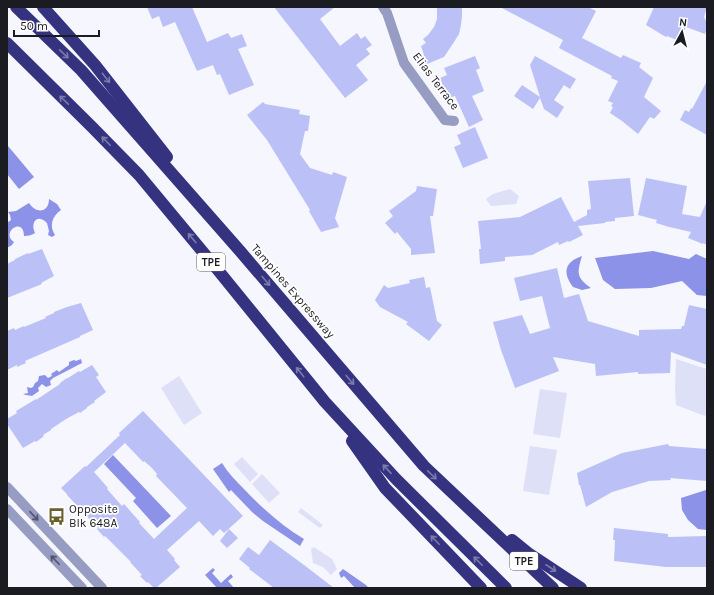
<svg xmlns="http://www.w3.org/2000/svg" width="714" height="595" viewBox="0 0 714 595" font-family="Karla,sans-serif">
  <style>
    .green { fill: #dde0f7 }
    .water { fill: #8b92e7 }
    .building { fill: #bbc1f6; fill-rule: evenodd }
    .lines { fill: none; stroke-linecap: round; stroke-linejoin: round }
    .minor { stroke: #979cc3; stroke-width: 10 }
    .highway { stroke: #35337f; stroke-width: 12 }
    .oneway { stroke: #7c7aac }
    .oneway2 { stroke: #53566a }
    .labels { text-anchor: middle; stroke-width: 3.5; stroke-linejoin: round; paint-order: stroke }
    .shield { fill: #fff; stroke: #5f6064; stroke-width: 1 }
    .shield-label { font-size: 11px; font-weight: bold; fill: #1b1c22 }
    .street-label { font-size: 12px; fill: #1b1c22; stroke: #fff }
    .poi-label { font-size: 12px; fill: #1b1c22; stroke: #fff; text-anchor: start }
  </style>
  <rect width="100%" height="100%" fill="#f5f6fe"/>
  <g class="green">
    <path d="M510 189 519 196 516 204 491 206 486 199 493 194Z"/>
    <path d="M676 359 707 369V416L702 415 676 405 675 389Z"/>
    <path d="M179 376 202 413 184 425 161 388Z"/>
    <path d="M540 389 567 393 560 438 533 434Z"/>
    <path d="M530 446 557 450 549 495 523 491Z"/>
    <path d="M242 457 258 474 250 482 234 464Z"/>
    <path d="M262 474 280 493 269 503 252 484Z"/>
    <path d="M301 508 323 525 320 528 298 512Z"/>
    <path d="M314 547 332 559 337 569 331 575 323 567 313 563 311 549Z"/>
  </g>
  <g class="water">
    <path d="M8 146 34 177 19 189 7 174V147Z"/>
    <path d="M49 199 57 204 61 210C52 216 49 226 55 235L52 237 48 235 49 231 47 223C37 213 30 223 35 233 32 235 29 236 24 236 24 216 0 232 14 242L12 245 7 248V223L11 220 10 215 8 212 16 211 29 203C36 214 49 213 49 199Z"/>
    <path d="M653 251 689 259 696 254 707 259V296L697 295 682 281 651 288 615 289 603 280 595 258Z"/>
    <path d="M582 256C577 273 576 277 591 288L582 290 573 287C562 272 565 262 582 256Z"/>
    <path d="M81 359 82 363 53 378 50 381 51 385 46 387 42 384 38 388 39 391 32 396 26 395 23 394 28 393 27 387 31 388 33 387 35 383 38 381 39 376 45 375 48 378 52 376 51 374 57 370 59 372 69 365V362L74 360 76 361Z"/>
    <path d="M113 455 171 516 157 528 133 501 136 498 104 464Z"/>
    <path d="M222 463C228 473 236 481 244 489 262 508 282 526 304 539L300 546 263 521 252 512 231 490 229 492 213 469Z"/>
    <path d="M706 490 707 491V530L698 529 688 520 682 510 681 498Z"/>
    <path d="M213 568 215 570 212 573 221 583 231 574 233 577 228 581 234 588H217L205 575Z"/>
    <path d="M343 569 366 585 369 588H355L344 576 341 578 339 573Z"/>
  </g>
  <g class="building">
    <path d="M147 7H192L207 42 228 33 231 38 242 34 247 46 238 49 254 85 229 95 220 74 217 75 213 65 197 71 175 22 163 27 159 16 152 19Z"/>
    <path d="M274 7H335L320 19 340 46 357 33 361 39 365 36 372 45 366 49 370 54 356 65 368 80 345 98Z"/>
    <path d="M437 7H462V16L461 25 459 34 454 42 444 57 427 64 421 46 426 43 423 39 428 35 434 27 437 19Z"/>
    <path d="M500 7H588L596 11 582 38 621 58 623 55 641 63 639 67 653 78 644 97 661 111 654 119 650 117 638 134 622 121 610 113 613 107 611 106 613 103 608 101 618 81 611 78 612 76 559 48 563 40Z"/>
    <path d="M654 7H707L704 17 707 23V28L705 34 686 27 679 41 667 36 666 37 646 25Z"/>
    <path d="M475 56 480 68 476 70 484 91 472 96 483 120 469 127 455 96 448 98 440 78 447 75 444 68Z"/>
    <path d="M535 56 576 79 570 89 564 85 554 100 564 107 557 118 544 109 540 98 533 109 514 96 522 85 540 97 530 65Z"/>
    <path d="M707 81V135L680 120 685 110 689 112 691 108 692 109Z"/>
    <path d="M263 102 265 104 300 110 299 114 310 116 308 131H305L300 154 310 168 332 175 333 172 347 177 335 218 339 227 321 232 309 211 310 210 267 140 247 115Z"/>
    <path d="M475 127 488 158 463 168 454 147 461 144 457 135Z"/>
    <path d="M630 178 634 216 615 218V221L605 222V223L578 226 583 235 569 242 568 241 559 245 558 242 532 255 505 257V261L480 264 479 249H481L478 221 520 217 561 197 574 222 587 215V210L591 209 588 181Z"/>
    <path d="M646 178 687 186 682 214 700 217 707 201V245L703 243V244L688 238 691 232 665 226H666L656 223 657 220 638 215Z"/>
    <path d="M417 186 437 189 433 216H430L435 253 411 255V249L397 232 395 234 385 223 393 216 389 211 416 191Z"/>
    <path d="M42 249 54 276 41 283 42 284 7 298V264L15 260V259L28 253V254Z"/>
    <path d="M557 268 564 298 579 294 588 321 639 336V330L681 329 682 326H684L689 305 707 309V365L671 352 670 373 638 374V372L596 376 595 364 553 357 559 371 515 388 501 350 493 322 522 315 530 334 550 328 542 296 520 301 514 278Z"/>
    <path d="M424 277 426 288 430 287 437 321 442 325 429 341 406 324 408 322 380 307 375 300 384 285 388 288 410 283 409 280Z"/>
    <path d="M81 303 93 330 80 336V337L25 361 26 363 17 367V365L7 370V331L14 328 15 330 24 326V327L46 318 45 317 54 313V312L67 307Z"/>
    <path d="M92 365 99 375 96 377 106 392 94 401 95 402 87 407V408L80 413 79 412 66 419 51 429V430L43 435 44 436 36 442 35 441 23 448 7 424V419L17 413 16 411 36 399V400L60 384V383L67 378H68L79 371 80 372Z"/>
    <path d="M143 411 243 516 224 533 220 529 213 536 199 521 167 550 175 559 174 560 180 567 156 588H154L148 582 147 583 140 576 142 575 130 562H131L105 536 104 537 97 529 98 528 67 495V494L61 488 85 466 86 467 120 435 119 433ZM125 443 143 462 144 461 151 467 157 474 156 476 187 508 154 539 139 523 140 522 124 504 122 506 107 489 108 488 94 472Z"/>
    <path d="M668 444 669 446 707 449V481L670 478 671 480 649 481 612 492 586 507 580 485H579L577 473 622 453Z"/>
    <path d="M614 528 668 534V537L707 536V567H666L614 561 615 540H613Z"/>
    <path d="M229 529 238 538 227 548 220 541Z"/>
    <path d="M270 540 304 565 334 588H274L249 569 250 568 239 559 248 547 259 555Z"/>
  </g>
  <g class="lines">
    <g class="minor">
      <path d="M383 7 387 13 404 63 445 120 454 121"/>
      <path d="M7 487 102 588"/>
      <path d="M7 509 82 588"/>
    </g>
    <g class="highway">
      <path d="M16 7 81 70 240 251 424 466 553 588"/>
      <path d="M43 7 95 65 167 157"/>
      <path d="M7 43 92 127 139 175 217 269 325 402 396 479 506 588"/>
      <path d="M352 441 385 488 481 588"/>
      <path d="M512 540 528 553 581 588"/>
    </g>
  </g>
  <defs><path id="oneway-shaft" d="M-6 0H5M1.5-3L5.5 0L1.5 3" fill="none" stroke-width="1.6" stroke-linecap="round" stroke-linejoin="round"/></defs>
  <g class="oneway">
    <use href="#oneway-shaft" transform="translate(64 54) rotate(44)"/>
    <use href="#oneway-shaft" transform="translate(106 78) rotate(52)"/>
    <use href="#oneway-shaft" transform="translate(64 100) rotate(-136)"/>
    <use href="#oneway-shaft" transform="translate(106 141) rotate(-134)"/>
    <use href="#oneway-shaft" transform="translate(192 238) rotate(-130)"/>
    <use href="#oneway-shaft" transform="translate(266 281) rotate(49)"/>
    <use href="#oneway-shaft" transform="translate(300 372) rotate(-129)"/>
    <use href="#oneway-shaft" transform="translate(350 380) rotate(49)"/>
    <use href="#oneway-shaft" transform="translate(387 469) rotate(-133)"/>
    <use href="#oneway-shaft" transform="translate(432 475) rotate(44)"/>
    <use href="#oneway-shaft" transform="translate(435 540) rotate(-134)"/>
    <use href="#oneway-shaft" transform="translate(478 561) rotate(-135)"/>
    <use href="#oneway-shaft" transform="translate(551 568) rotate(33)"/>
  </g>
  <g class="oneway2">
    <use href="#oneway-shaft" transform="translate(34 516) rotate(47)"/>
    <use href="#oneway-shaft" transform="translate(55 560) rotate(-134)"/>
  </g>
  <defs>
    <symbol id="bus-bare" viewBox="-9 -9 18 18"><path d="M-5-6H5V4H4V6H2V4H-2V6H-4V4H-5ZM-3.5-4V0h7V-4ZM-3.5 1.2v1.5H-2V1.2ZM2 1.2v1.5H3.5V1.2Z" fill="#695f2c" stroke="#fff" stroke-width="2.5" paint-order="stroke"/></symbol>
  </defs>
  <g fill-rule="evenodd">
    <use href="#bus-bare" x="44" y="504" width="25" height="25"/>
  </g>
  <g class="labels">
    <g class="shield">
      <rect x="197" y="253" width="28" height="18" rx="3"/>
      <rect x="510" y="552" width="28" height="18" rx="3"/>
    </g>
    <g class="shield-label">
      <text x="211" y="266">TPE</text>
      <text x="524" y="565">TPE</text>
    </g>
    <g class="street-label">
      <text transform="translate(436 81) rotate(53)" y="4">Elias Terrace</text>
      <text transform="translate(293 291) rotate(49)" y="4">Tampines Expressway</text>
    </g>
    <g class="poi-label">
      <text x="69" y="513">Opposite<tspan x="69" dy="14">Blk 648A</tspan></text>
    </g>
  </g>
  <rect width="714" height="595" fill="none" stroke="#1b1c22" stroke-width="16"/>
  <g transform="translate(682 32) rotate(7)" stroke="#ffffff" stroke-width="3" paint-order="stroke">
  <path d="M0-3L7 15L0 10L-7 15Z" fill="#1b1c22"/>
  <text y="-6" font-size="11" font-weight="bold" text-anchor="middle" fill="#1b1c22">N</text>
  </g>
  <path d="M14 30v6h85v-6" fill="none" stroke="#1b1c22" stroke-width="2"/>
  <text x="20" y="30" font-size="12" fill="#1b1c22" stroke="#ffffff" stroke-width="3" paint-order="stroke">50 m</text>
</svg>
